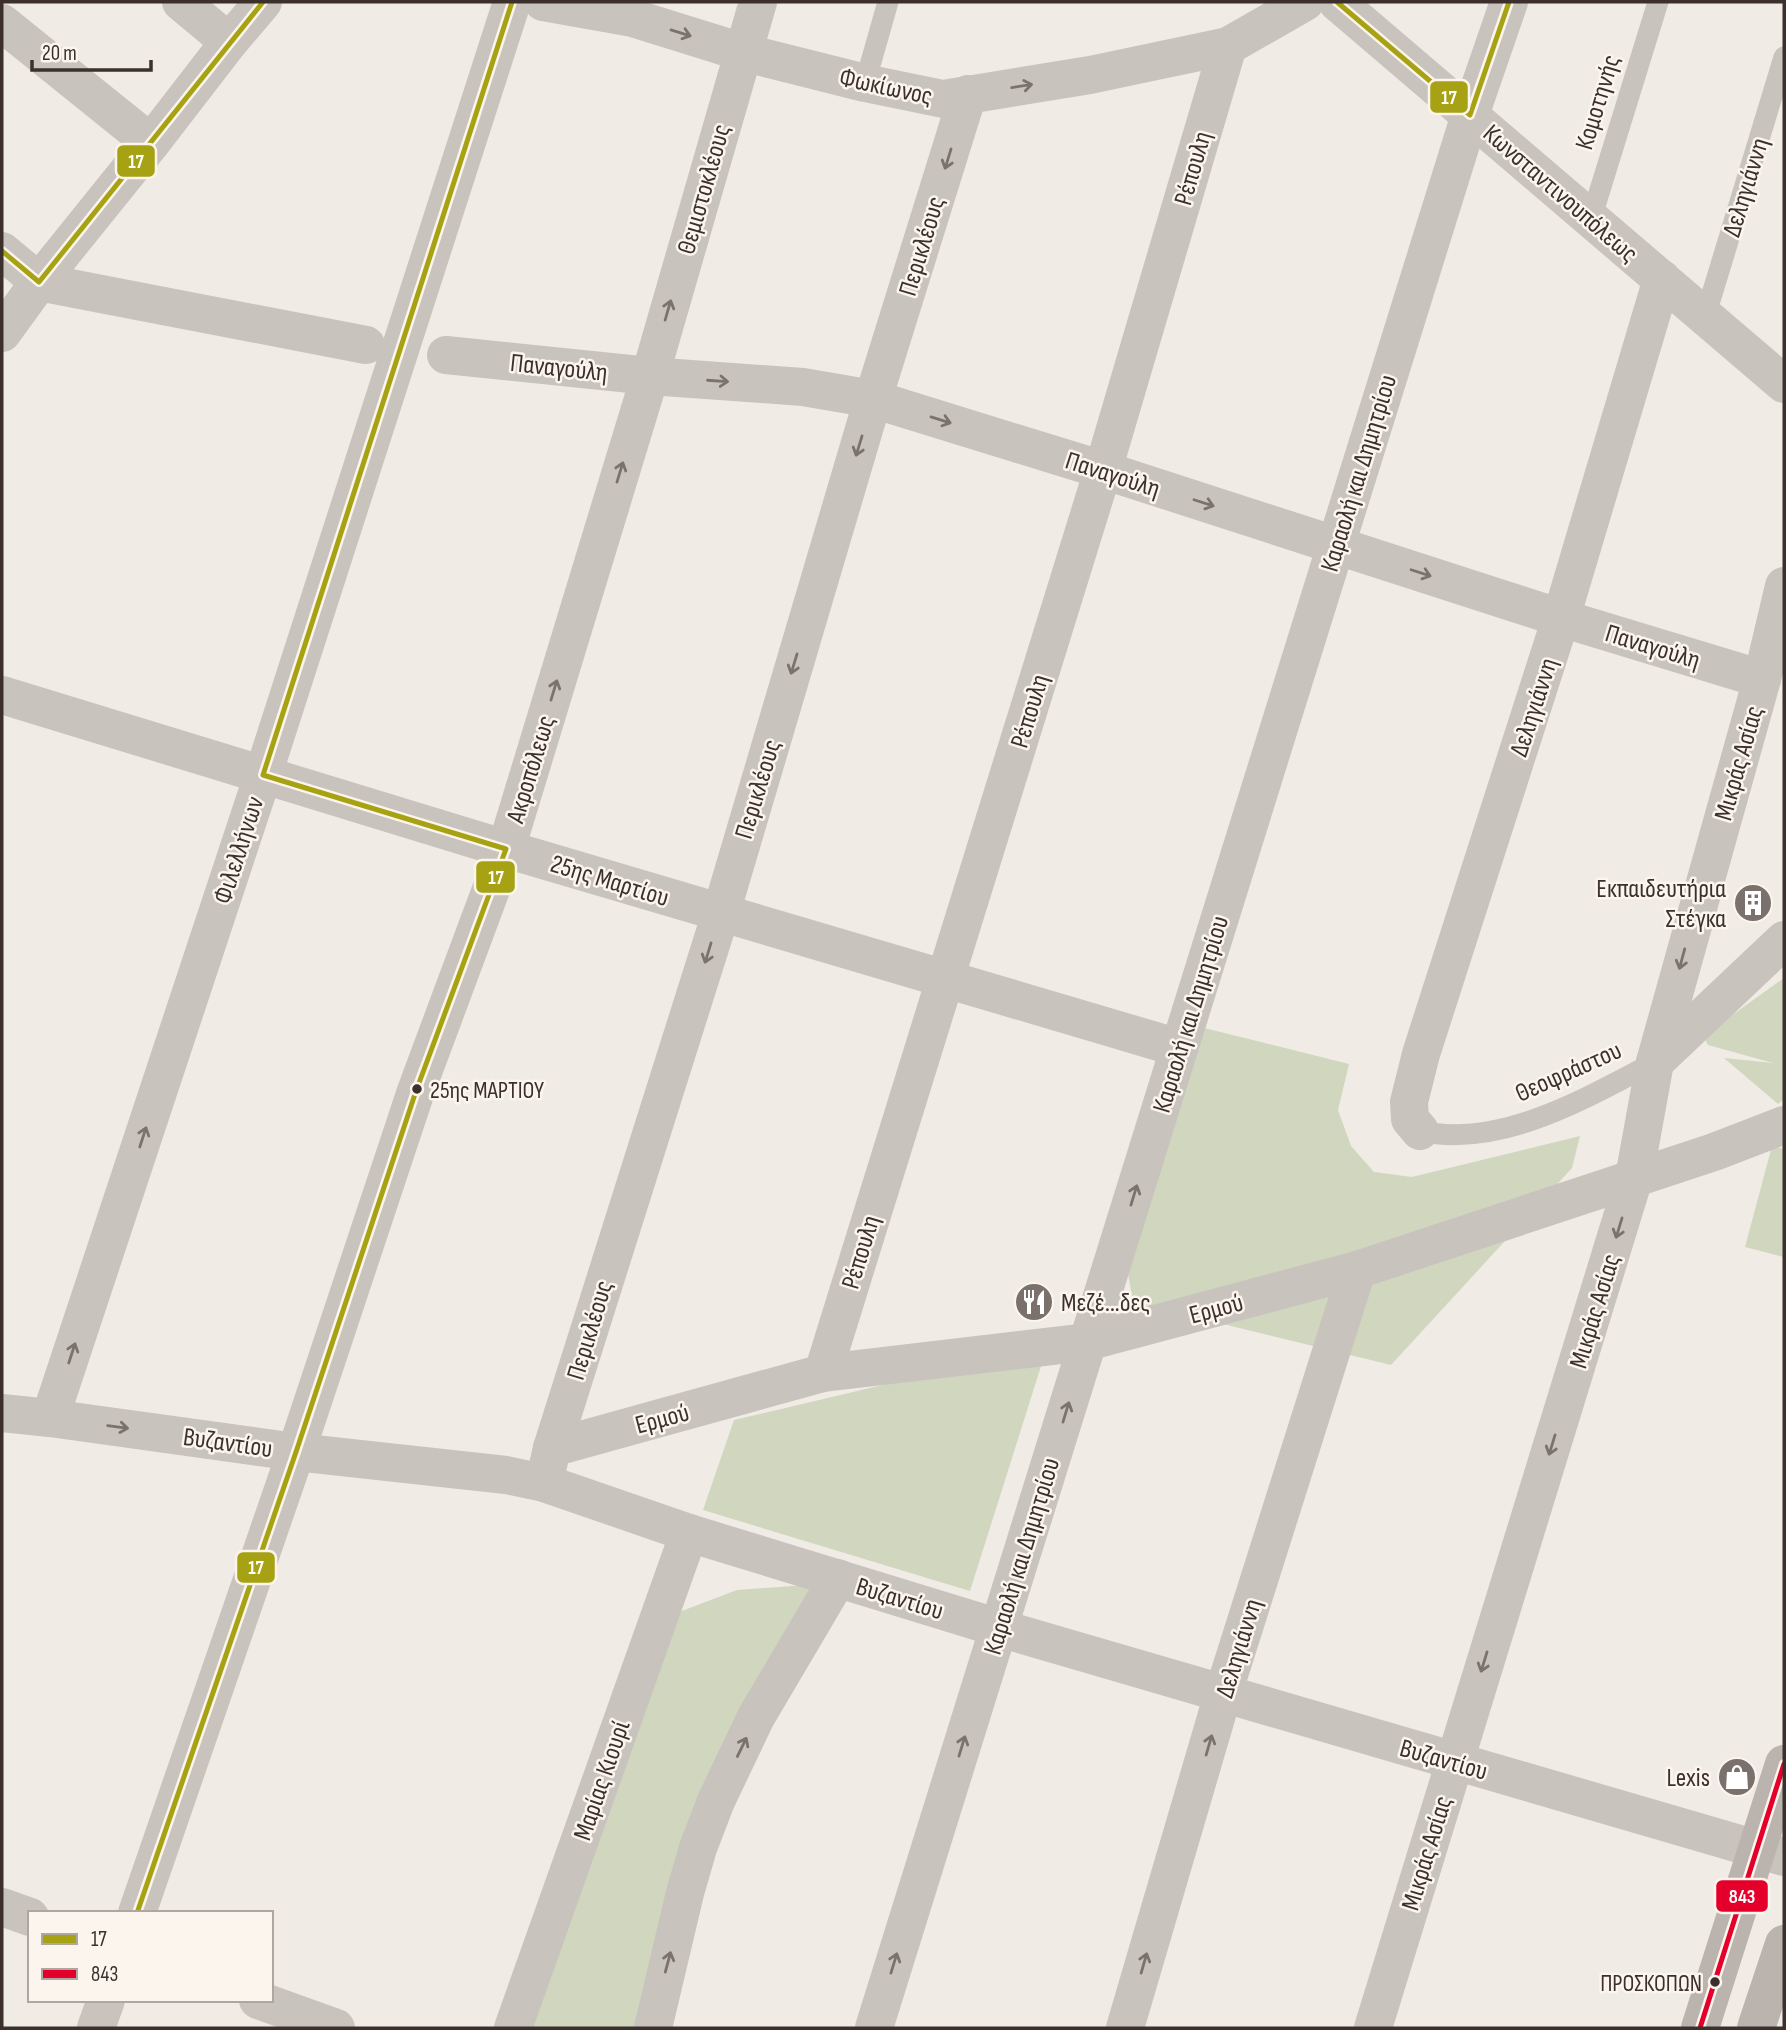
<svg xmlns="http://www.w3.org/2000/svg" width="1786" height="2030" viewBox="0 0 1786 2030" font-family="'Sofia Sans Condensed',sans-serif">
  <style>
    .green { fill: #d1d6bf }
    .lines { fill: none; stroke-linecap: round; stroke-linejoin: round }
    .service { stroke: #c9c3be; stroke-width: 21 }
    .minor { stroke: #c9c3be; stroke-width: 38 }
    .tertiary { stroke: #c9c3be; stroke-width: 38 }
    .secondary { stroke: #bab3ae; stroke-width: 38 }
    .bus-1-casing { stroke: #fbf5ee; stroke-width: 10 }
    .bus-2-casing { stroke: #fbf5ee; stroke-width: 10 }
    .bus-1 { stroke: #a7a213; stroke-width: 5 }
    .bus-2 { stroke: #e4002b; stroke-width: 5 }
    .oneway { stroke: #7b726d }
    .bus-dot { fill: #3b302b; stroke: #fbf5ee; stroke-width: 2.5 }
    .labels { text-anchor: middle; stroke-width: 5; stroke-linejoin: round; paint-order: stroke }
    .bus-label { font-size: 24px; fill: #3b302b; stroke: #fbf5ee; text-anchor: start }
    .street-label { font-size: 26px; fill: #3b302b; stroke: #fbf5ee }
    .poi-label { font-size: 26px; fill: #3b302b; stroke: #fbf5ee; text-anchor: end }
    .line-badge { stroke: #fbf5ee; stroke-width: 2.5 }
    .badge-label { font-size: 19px; text-anchor: middle; font-weight: bold; fill: #fff }
  </style>
  <rect width="100%" height="100%" fill="#f0ebe5"/>
  <g class="green">
    <path d="M1784 978V1099L1778 1104 1724 1058 1773 1063 1708 1045 1703 1036Z"/>
    <path d="M1188 1024 1349 1064 1338 1110 1351 1146 1374 1172 1412 1177 1580 1136 1572 1168 1391 1365 1133 1302 1121 1234Z"/>
    <path d="M1772 1146 1784 1149V1257L1745 1247Z"/>
    <path d="M1022 1352 1042 1363 970 1591 703 1510 734 1420Z"/>
    <path d="M806 1585 826 1592 744 1736 650 2028H524L674 1614 737 1590Z"/>
  </g>
  <g class="lines">
    <g class="service">
      <path d="M865 83 888 2"/>
      <path d="M1591 219 1658 2"/>
      <path d="M1705 317 1784 57"/>
      <path d="M1420 1131C1500 1149 1586 1098 1655 1062"/>
    </g>
    <g class="minor">
      <path d="M181 2 229 42"/>
      <path d="M543 2 633 18 742 52 865 83 943 99 1090 75 1228 46 1305 2"/>
      <path d="M758 2 650 376 506 849 1179 1048"/>
      <path d="M2 23 151 143"/>
      <path d="M2 333 39 282 366 345"/>
      <path d="M446 355 650 376 803 387 873 399 1103 470 1561 618 1762 679"/>
      <path d="M1655 1062 1784 940"/>
      <path d="M1420 1131 1410 1119 1409 1102 1421 1054 1561 618 1662 279"/>
      <path d="M823 1373 1103 470 1228 46"/>
      <path d="M2 1413 50 1418 296 1452 506 1475 544 1483 689 1533 999 1628 1784 1857"/>
      <path d="M50 1418 263 775"/>
      <path d="M552 1448 823 1373 1087 1342 1357 1270 1714 1152 1784 1125"/>
      <path d="M544 1483 552 1448 721 913 873 399 968 94"/>
      <path d="M2 1907 30 1917"/>
      <path d="M258 2000 336 2028"/>
      <path d="M513 2028 689 1533"/>
      <path d="M653 2028 685 1893 698 1848 716 1801 756 1717 838 1578"/>
      <path d="M874 2028 1470 115 1509 2"/>
      <path d="M1125 2028 1223 1694 1357 1270"/>
      <path d="M1373 2028 1634 1178 1655 1062 1762 679 1784 586"/>
    </g>
    <g class="tertiary">
      <path d="M1337 2 1784 384"/>
      <path d="M2 251 39 282 151 143 229 42 263 2"/>
      <path d="M2 695 506 849 416 1091 296 1452 137 1913"/>
      <path d="M263 775 512 2"/>
      <path d="M96 2028 106 2000"/>
    </g>
    <g class="secondary">
      <path d="M1700 2028 1784 1764"/>
      <path d="M1756 2028 1784 1944"/>
    </g>
    <defs>
      <g id="bus-1">
        <path d="M1337 2 1470 115 1509 2"/>
        <path d="M2 251 39 282 263 2"/>
        <path d="M137 1913 296 1452 416 1091 506 849 263 775 512 2"/>
      </g>
      <path id="bus-2" d="M1700 2028 1784 1764"/>
    </defs>
    <use href="#bus-1" class="bus-1-casing"/>
    <use href="#bus-2" class="bus-2-casing"/>
    <use href="#bus-1" class="bus-1"/>
    <use href="#bus-2" class="bus-2"/>
  </g>
  <defs><path id="oneway-shaft" d="M-6 0H5M1.5-3L5.5 0L1.5 3" fill="none" stroke-width="1.6" stroke-linecap="round" stroke-linejoin="round" transform="scale(1.75)"/></defs>
  <g class="oneway">
    <use href="#oneway-shaft" transform="translate(681 33) rotate(17)"/>
    <use href="#oneway-shaft" transform="translate(1022 86) rotate(-9)"/>
    <use href="#oneway-shaft" transform="translate(948 159) rotate(107)"/>
    <use href="#oneway-shaft" transform="translate(668 310) rotate(-74)"/>
    <use href="#oneway-shaft" transform="translate(718 381) rotate(4)"/>
    <use href="#oneway-shaft" transform="translate(941 420) rotate(17)"/>
    <use href="#oneway-shaft" transform="translate(859 446) rotate(107)"/>
    <use href="#oneway-shaft" transform="translate(620 472) rotate(-73)"/>
    <use href="#oneway-shaft" transform="translate(1204 503) rotate(18)"/>
    <use href="#oneway-shaft" transform="translate(1421 573) rotate(18)"/>
    <use href="#oneway-shaft" transform="translate(794 664) rotate(107)"/>
    <use href="#oneway-shaft" transform="translate(554 690) rotate(-73)"/>
    <use href="#oneway-shaft" transform="translate(708 953) rotate(107)"/>
    <use href="#oneway-shaft" transform="translate(1682 959) rotate(105)"/>
    <use href="#oneway-shaft" transform="translate(143 1137) rotate(-72)"/>
    <use href="#oneway-shaft" transform="translate(1134 1195) rotate(-73)"/>
    <use href="#oneway-shaft" transform="translate(1619 1228) rotate(107)"/>
    <use href="#oneway-shaft" transform="translate(72 1353) rotate(-72)"/>
    <use href="#oneway-shaft" transform="translate(1066 1412) rotate(-73)"/>
    <use href="#oneway-shaft" transform="translate(118 1427) rotate(8)"/>
    <use href="#oneway-shaft" transform="translate(1552 1445) rotate(107)"/>
    <use href="#oneway-shaft" transform="translate(1484 1662) rotate(107)"/>
    <use href="#oneway-shaft" transform="translate(1209 1745) rotate(-74)"/>
    <use href="#oneway-shaft" transform="translate(962 1746) rotate(-73)"/>
    <use href="#oneway-shaft" transform="translate(742 1747) rotate(-64)"/>
    <use href="#oneway-shaft" transform="translate(668 1962) rotate(-75)"/>
    <use href="#oneway-shaft" transform="translate(894 1963) rotate(-73)"/>
    <use href="#oneway-shaft" transform="translate(1144 1963) rotate(-74)"/>
  </g>
  <defs>
    <symbol id="building-disc" viewBox="-11 -11 22 22"><circle r="9.5" fill="#7a716c" stroke="#fbf5ee"/><path d="M-4-6H4V6H1V3H-1V6H-4ZM-2.5-4.3h1.7v1.8h-1.7ZM.8-4.3h1.7v1.8H.8ZM-2.5-1h1.7V.8h-1.7ZM.8-1h1.7V.8H.8Z" fill="#fff"/></symbol>
    <symbol id="restaurant-disc" viewBox="-11 -11 22 22"><circle r="9.5" fill="#7a716c" stroke="#fbf5ee"/><path d="M-5-6h1v4h1v-4h1v4h1v-4h1v5L-1.5 .5V6h-2V.5L-5-1ZM5-6V6H3V1.5H1.5Q1.5-4 5-6Z" fill="#fff"/></symbol>
    <symbol id="shop-disc" viewBox="-11 -11 22 22"><circle r="9.5" fill="#7a716c" stroke="#fbf5ee"/><path d="M-5-2.5h2.3a2.7 3.5 0 0 1 5.4 0H5L5.5 6h-11ZM-1.5-2.5h3a1.5 2.3 0 0 0-3 0Z" fill="#fff"/></symbol>
  </defs>
  <g fill-rule="evenodd">
    <use href="#building-disc" x="1731" y="881" width="44" height="44"/>
    <use href="#restaurant-disc" x="1012" y="1280" width="44" height="44"/>
    <use href="#shop-disc" x="1715" y="1755" width="44" height="44"/>
  </g>
  <g class="bus-dot">
    <circle cx="417" cy="1089" r="6"/>
    <circle cx="1715" cy="1982" r="6"/>
  </g>
  <g class="labels">
    <g class="bus-label">
      <text x="430" y="1098">25ης ΜΑΡΤΙΟΥ</text>
      <text x="1702" y="1991" text-anchor="end">ΠΡΟΣΚΟΠΩΝ</text>
    </g>
    <g class="street-label">
      <text transform="translate(886 86) rotate(12)" y="9">Φωκίωνος</text>
      <text transform="translate(1597 102) rotate(-73)" y="9">Κομοτηνής</text>
      <text transform="translate(1192 168) rotate(-74)" y="9">Ρέπουλη</text>
      <text transform="translate(1745 187) rotate(-73)" y="9">Δεληγιάννη</text>
      <text transform="translate(703 189) rotate(-74)" y="9">Θεμιστοκλέους</text>
      <text transform="translate(1561 193) rotate(41)" y="9">Κωνσταντινουπόλεως</text>
      <text transform="translate(921 246) rotate(-73)" y="9">Περικλέους</text>
      <text transform="translate(559 367) rotate(6)" y="9">Παναγούλη</text>
      <text transform="translate(1358 473) rotate(-73)" y="9">Καραολή και Δημητρίου</text>
      <text transform="translate(1113 474) rotate(18)" y="9">Παναγούλη</text>
      <text transform="translate(1653 646) rotate(17)" y="9">Παναγούλη</text>
      <text transform="translate(1533 707) rotate(-72)" y="9">Δεληγιάννη</text>
      <text transform="translate(1029 711) rotate(-73)" y="9">Ρέπουλη</text>
      <text transform="translate(1738 763) rotate(-74)" y="9">Μικράς Ασίας</text>
      <text transform="translate(530 769) rotate(-73)" y="9">Ακροπόλεως</text>
      <text transform="translate(757 789) rotate(-73)" y="9">Περικλέους</text>
      <text transform="translate(238 850) rotate(-72)" y="9">Φιλελλήνων</text>
      <text transform="translate(610 880) rotate(17)" y="9">25ης Μαρτίου</text>
      <text transform="translate(1190 1014) rotate(-73)" y="9">Καραολή και Δημητρίου</text>
      <text transform="translate(1568 1071) rotate(-24)" y="9">Θεοφράστου</text>
      <text transform="translate(860 1252) rotate(-73)" y="9">Ρέπουλη</text>
      <text transform="translate(1216 1308) rotate(-15)" y="9">Ερμού</text>
      <text transform="translate(1594 1311) rotate(-73)" y="9">Μικράς Ασίας</text>
      <text transform="translate(589 1330) rotate(-73)" y="9">Περικλέους</text>
      <text transform="translate(662 1418) rotate(-15)" y="9">Ερμού</text>
      <text transform="translate(228 1442) rotate(8)" y="9">Βυζαντίου</text>
      <text transform="translate(1021 1556) rotate(-73)" y="9">Καραολή και Δημητρίου</text>
      <text transform="translate(900 1598) rotate(17)" y="9">Βυζαντίου</text>
      <text transform="translate(1238 1648) rotate(-73)" y="9">Δεληγιάννη</text>
      <text transform="translate(1444 1759) rotate(16)" y="9">Βυζαντίου</text>
      <text transform="translate(601 1780) rotate(-71)" y="9">Μαρίας Κιουρί</text>
      <text transform="translate(1426 1853) rotate(-73)" y="9">Μικράς Ασίας</text>
    </g>
    <g class="poi-label">
      <text x="1726" y="897">Εκπαιδευτήρια<tspan x="1726" dy="30">Στέγκα</tspan></text>
      <text x="1061" y="1311" text-anchor="start">Μεζέ...δες</text>
      <text x="1710" y="1786">Lexis</text>
    </g>
  </g>
  <g class="line-badge">
    <rect x="1429" y="80" width="40" height="34" rx="7" fill="#a7a213"/>
    <rect x="116" y="144" width="40" height="34" rx="7" fill="#a7a213"/>
    <rect x="475" y="860" width="41" height="34" rx="7" fill="#a7a213"/>
    <rect x="236" y="1551" width="40" height="33" rx="7" fill="#a7a213"/>
    <rect x="1715" y="1879" width="54" height="34" rx="7" fill="#e4002b"/>
  </g>
  <g class="badge-label">
    <text x="1449" y="104">17</text>
    <text x="136" y="168">17</text>
    <text x="496" y="884">17</text>
    <text x="256" y="1574">17</text>
    <text x="1742" y="1903">843</text>
  </g>
  <rect width="1786" height="2030" fill="none" stroke="#3b302b" stroke-width="7"/>
  <rect x="28" y="1911" width="245" height="91" fill="#fbf5ee" stroke="#aea6a0" stroke-width="2"/>
  <rect x="42" y="1934" width="35" height="10" fill="#a7a213" stroke="#aea6a0" stroke-width="2"/>
  <text x="91" y="1946" font-size="21" fill="#3b302b">17</text>
  <rect x="42" y="1969" width="35" height="10" fill="#e4002b" stroke="#aea6a0" stroke-width="2"/>
  <text x="91" y="1981" font-size="21" fill="#3b302b">843</text>
  <path d="M32 60v10h119v-10" fill="none" stroke="#3b302b" stroke-width="3.5"/>
  <text x="42" y="60" font-size="21" fill="#3b302b" stroke="#fbf5ee" stroke-width="5" paint-order="stroke">20 m</text>
</svg>
